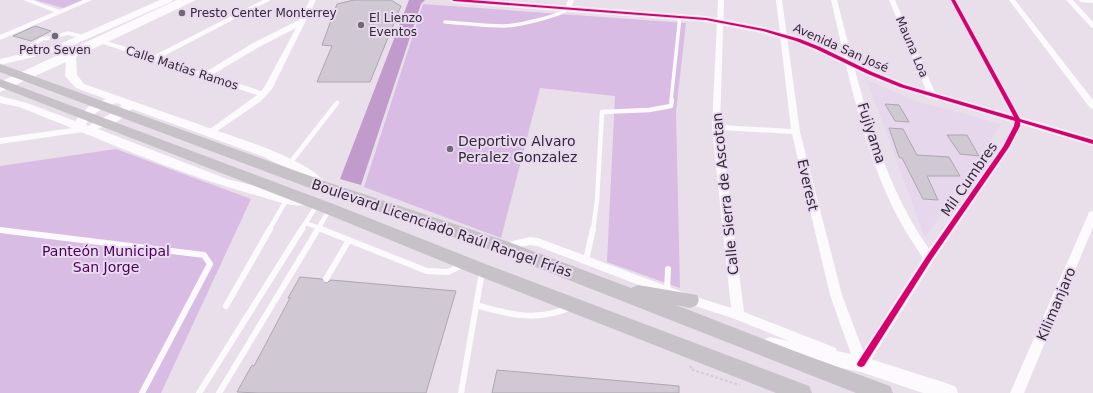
<svg xmlns="http://www.w3.org/2000/svg" width="1093" height="393" viewBox="0 0 1093 393" font-family="'DejaVu Sans',sans-serif">
  <style>
    .built { fill: #e7d7ed }
    .green { fill: #d9bce3 }
    .water { fill: #c09bcc }
    .building { fill: #d0c9d3; stroke: #ada6af }
    .lines { fill: none; stroke-linecap: round; stroke-linejoin: round }
    .path { stroke: #d3d0d3; stroke-width: 2.5; stroke-dasharray: 2.5 2.5; stroke-linecap: butt }
    .lane-far2 { stroke: #fcfafc; stroke-width: 3.5 }
    .lane-far1 { stroke: #fcfafc; stroke-width: 4.5 }
    .lane { stroke: #fcfafc; stroke-width: 6 }
    .street { fill: #fcfafc; fill-rule: evenodd }
    .secondary { fill: #fcfafc; fill-rule: evenodd }
    .primary { fill: #c6c2c8; fill-rule: evenodd }
    .cycleway-casing { stroke: #ebd9f1; stroke-width: 2 }
    .cycleway { fill: #d6006c; fill-rule: evenodd }
    .poi-dot { fill: #706973; stroke: #ebd9f1; stroke-width: 1.5 }
    .labels { text-anchor: middle; stroke-width: 4; stroke-linejoin: round; paint-order: stroke }
    .far-poi-label { font-size: 12px; fill: #302a33; stroke: #ebd9f1; text-anchor: start }
    .far-street-label { font-size: 12px; fill: #302a33; stroke: #ebd9f1 }
    .street-label { font-size: 14px; fill: #302a33; stroke: #ebd9f1 }
    .poi-label { font-size: 14px; fill: #302a33; stroke: #ebd9f1; text-anchor: start }
    .park-label { font-size: 14px; fill: #460257; stroke: #ebd9f1 }
  </style>
  <rect width="100%" height="100%" fill="#e8dfeb"/>
  <path class="built" d="M867 80 916 101 1001 124 925 238Z"/>
  <g class="green">
    <path d="M35 0H83L63 8Z"/>
    <path d="M423 4 686 23 676 112 680 288 607 262 615 96 540 88 501 238 364 187Z"/>
    <path d="M116 149 251 199 161 393H0V166Z"/>
  </g>
  <path class="water" d="M409 0H425L421 4 361 185 340 179Z"/>
  <g class="building">
    <path d="M354 0H391L401 6 370 82H317L332 46 322 45 337 4Z"/>
    <path d="M35 26 51 31 31 41 13 36Z"/>
    <path d="M885 104 899 105 909 122 895 121Z"/>
    <path d="M889 128 903 129 917 155 949 157 960 176H927L938 200 923 199 902 158 899 157Z"/>
    <path d="M947 135H967L979 156 960 154Z"/>
    <path d="M300 277 322 279 326 283 331 280 456 291 426 393H258L237 392 252 365 254 366 290 298H288Z"/>
    <path d="M497 370 679 386V393H492Z"/>
  </g>
  <g class="lines">
    <path class="path" d="M691 366 690 369 740 385"/>
    <g class="lane-far2">
      <path d="M445 22C464 23 484 26 504 26 515 26 562 16 568 8"/>
      <path d="M61 35 68 33 84 37"/>
      <path d="M21 53 42 39 48 38"/>
      <path d="M0 84 181 0"/>
      <path d="M671 101 680 16"/>
    </g>
    <g class="lane-far1">
      <path d="M290 163 337 103"/>
      <path d="M306 223 324 230"/>
      <path d="M269 230 287 199"/>
      <path d="M301 230 317 205"/>
      <path d="M317 230 330 209"/>
      <path d="M593 230 597 200 602 112 649 110 671 106 672 100"/>
    </g>
    <g class="lane">
      <path d="M321 229 427 271 448 272 462 265"/>
      <path d="M0 230 204 255 210 264 142 393"/>
      <path d="M586 260 593 229"/>
      <path d="M326 279 349 240"/>
      <path d="M667 292 668 269"/>
      <path d="M476 305C510 315 538 322 571 307"/>
      <path d="M226 306 270 229"/>
      <path d="M199 393 302 229"/>
      <path d="M219 393 318 229"/>
      <path d="M461 393 482 272"/>
    </g>
    <g class="street">
      <path d="M23 0H32L60 10 83 0H92L0 40V35L54 12Z"/>
      <path d="M263 0H271L160 58 204 73 253 43 299 20 310 0H316L272 89 261 101 213 134 210 135 206 132 257 95 97 42 98 40H104L153 56ZM296 28 265 86 261 91 212 75 259 47Z"/>
      <path d="M568 0H574L571 8 568 10 565 8Z"/>
      <path d="M718 0H724L720 125 791 129 776 0H782L800 132 842 295 863 351 923 258C914 244 905 231 897 216 863 149 848 73 831 0H837C859 85 878 176 929 249L1002 147 1013 126 1014 120 950 0H956L1022 120 1021 126 1011 147 933 261 866 368 861 370 856 368 830 295 792 134 721 130 744 312 836 348 837 352 836 356 831 358 826 356 735 319 686 303 537 246 530 245 503 251 499 250 498 247 499 244 503 243 530 237 538 238 693 296 731 308 712 127Z"/>
      <path d="M889 0H895L936 95 935 97H929L928 95Z"/>
      <path d="M1009 0H1015L1093 100V109L1090 108Z"/>
      <path d="M1066 0H1073L1093 22V28L1091 27Z"/>
      <path d="M1078 0H1093V3L1081 2Z"/>
      <path d="M87 126 91 129 90 131 0 144V138Z"/>
      <path d="M1093 211V227L1024 393H1010L1088 215 1089 212Z"/>
    </g>
    <g class="secondary">
      <path d="M160 0H173L171 2 62 50 0 65V59L55 46Z"/>
      <path d="M184 0H196L76 57 77 75 84 84C120 97 156 109 192 122 224 134 311 158 328 186L326 189 321 191 316 189 300 175 264 157 132 109 118 121 98 129 227 179 287 194 313 198 315 201 313 204C296 209 276 201 259 196 177 174 98 138 19 107L0 103V96L27 103 75 121 88 107 106 99 76 88 65 76 66 62 0 92V85ZM116 103 122 105C110 116 100 118 88 126L86 125C91 112 105 108 116 103Z"/>
      <path d="M449 0H491L706 16 764 27 802 38 822 46 874 71 906 84 1093 138V146L898 88 866 75 814 50 794 42 762 33 706 22 454 3Z"/>
      <path d="M770 337 861 356 949 384 956 387 958 393H923L861 372 770 353 764 350 761 345 764 340Z"/>
    </g>
    <g class="primary">
      <path d="M0 64 327 182 509 242 631 288 638 285 697 295 699 300 697 305 690 308 676 305 797 352 890 386 893 393H856L497 252 315 190 0 72Z"/>
      <path d="M0 79 336 205 488 265 809 386 812 393H776L476 275 324 213 0 87Z"/>
    </g>
    <defs>
      <path id="cycleway" d="M452 0H470L706 18 764 29 800 39 820 47 872 72 904 85 1014 117 951 0H955L1020 119 1093 140V144L1020 122V126L1009 147 931 260 864 366 861 367 858 366 857 364 858 362 927 256 1003 147 1014 126 1015 121 900 87 868 74 816 49 796 41 763 31 706 20 454 1Z"/>
    </defs>
    <use href="#cycleway" class="cycleway-casing"/>
    <use href="#cycleway" class="cycleway"/>
  </g>
  <g class="poi-dot">
    <circle cx="182" cy="13" r="4"/>
    <circle cx="361" cy="25" r="4"/>
    <circle cx="55" cy="36" r="4"/>
    <circle cx="450" cy="149" r="4"/>
  </g>
  <g class="labels">
    <g class="far-poi-label">
      <text x="190" y="17">Presto Center Monterrey</text>
      <text x="369" y="22">El Lienzo<tspan x="369" dy="14">Eventos</tspan></text>
      <text x="55" y="54" text-anchor="middle">Petro Seven</text>
    </g>
    <g class="far-street-label">
      <text transform="translate(912 47) rotate(67)" y="4">Mauna Loa</text>
      <text transform="translate(841 48) rotate(24)" y="4">Avenida San José</text>
      <text transform="translate(182 68) rotate(18)" y="4">Calle Matías Ramos</text>
    </g>
    <g class="street-label">
      <text transform="translate(872 133) rotate(72)" y="5">Fujiyama</text>
      <text transform="translate(969 179) rotate(-55)" y="5">Mil Cumbres</text>
      <text transform="translate(808 185) rotate(77)" y="5">Everest</text>
      <text transform="translate(725 194) rotate(-96)" y="5">Calle Sierra de Ascotan</text>
      <text transform="translate(442 228) rotate(19)" y="5">Boulevard Licenciado Raúl Rangel Frías</text>
      <text transform="translate(1056 304) rotate(-67)" y="5">Kilimanjaro</text>
    </g>
    <g class="poi-label">
      <text x="458" y="146">Deportivo Alvaro<tspan x="458" dy="16">Peralez Gonzalez</tspan></text>
    </g>
    <g class="park-label">
      <text x="106" y="256">Panteón Municipal<tspan x="106" dy="16">San Jorge</tspan></text>
    </g>
  </g>
</svg>
